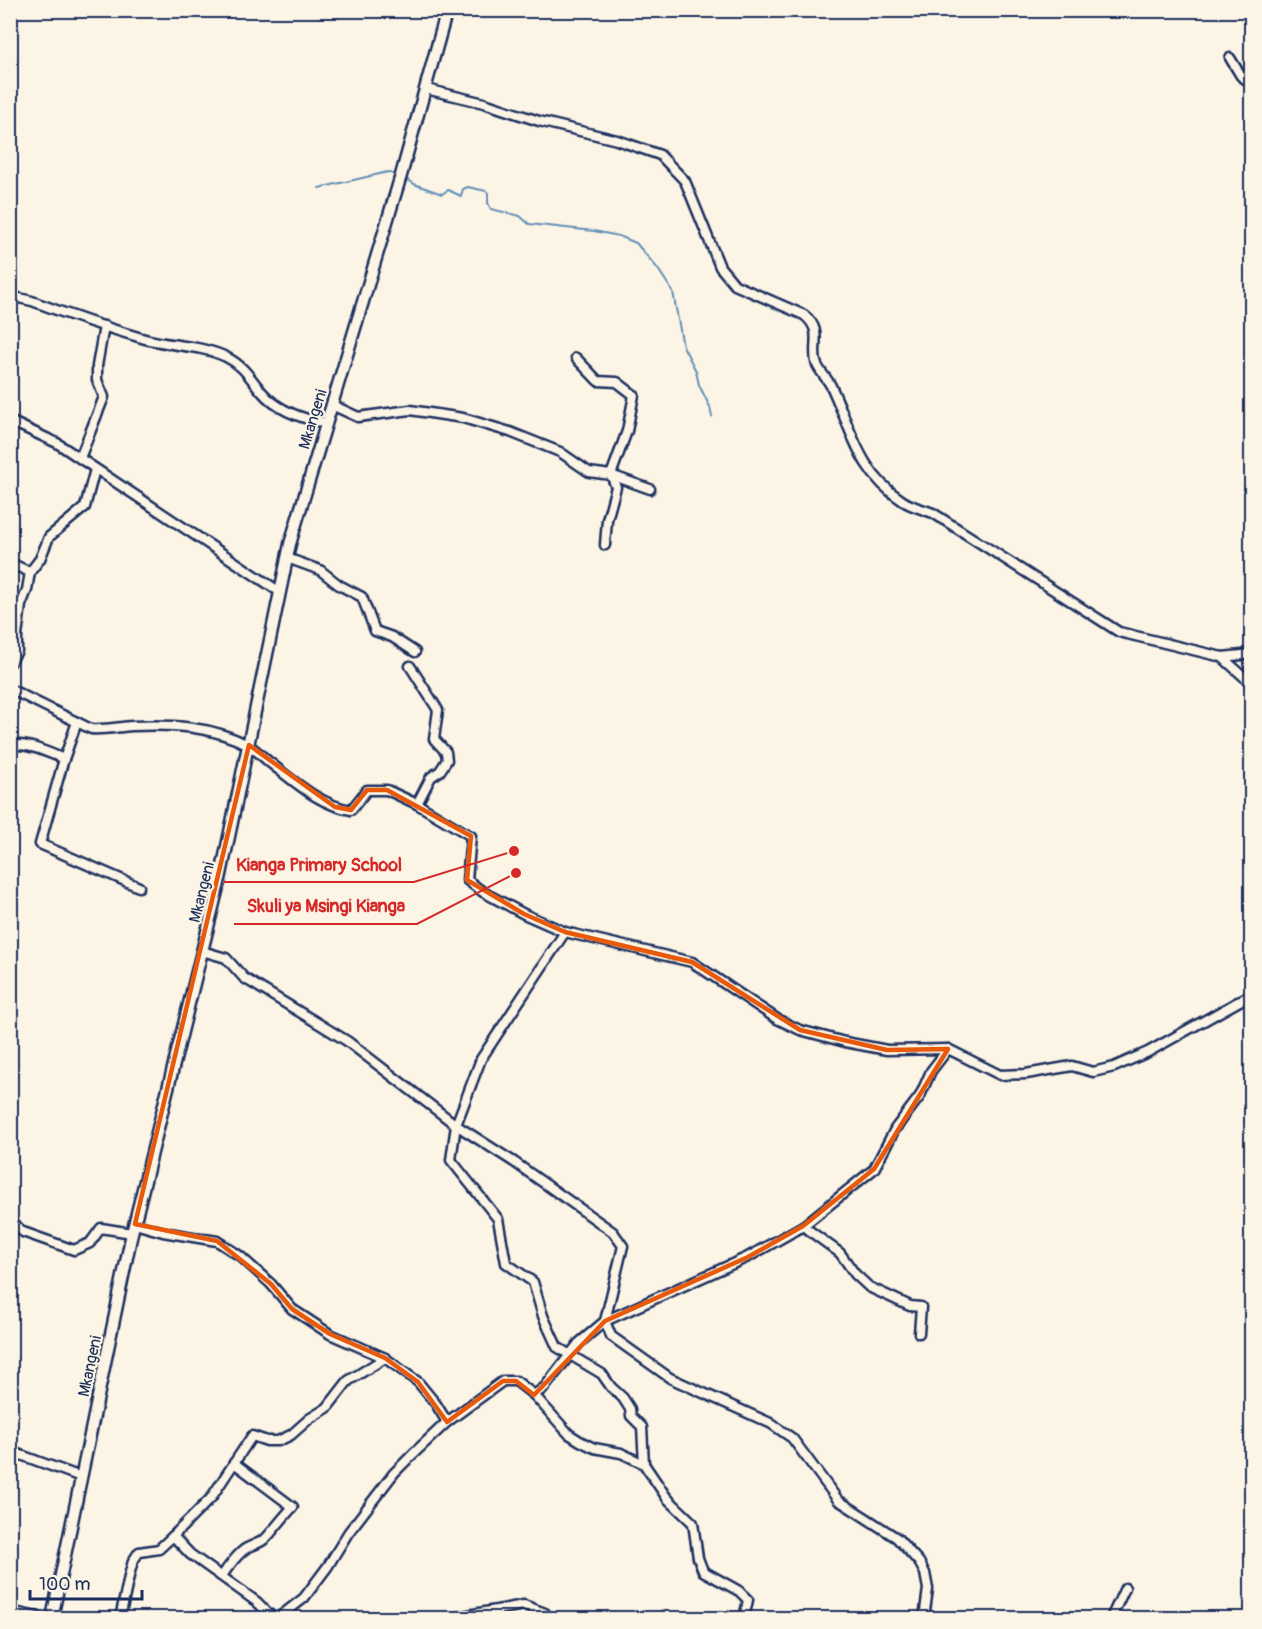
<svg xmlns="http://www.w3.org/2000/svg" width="1262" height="1629" viewBox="0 0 1262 1629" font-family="Pangolin,sans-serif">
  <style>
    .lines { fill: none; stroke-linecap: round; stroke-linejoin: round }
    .stream { stroke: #628eb7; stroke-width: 2 }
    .minor-casing { stroke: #1b2f5e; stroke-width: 13 }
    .tertiary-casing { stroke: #1b2f5e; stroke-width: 15 }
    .minor { stroke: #fcf5e5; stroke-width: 8 }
    .tertiary { stroke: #fcf5e5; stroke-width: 10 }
    .marked { fill: none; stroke: #e8590c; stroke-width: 4.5; stroke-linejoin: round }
    .labels { text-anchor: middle; stroke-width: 4.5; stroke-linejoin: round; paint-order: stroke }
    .street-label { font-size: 16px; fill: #1b2f5e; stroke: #fcf5e5 }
    .leader { fill: none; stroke: #d62828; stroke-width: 2 }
    .callout-dot { fill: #d62828; stroke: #fcf5e5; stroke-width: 2 }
    .callout-label { font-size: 18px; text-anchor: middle; font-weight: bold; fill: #d62828; stroke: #fcf5e5; stroke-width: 4.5; stroke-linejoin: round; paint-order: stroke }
  </style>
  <rect width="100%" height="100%" fill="#fcf5e5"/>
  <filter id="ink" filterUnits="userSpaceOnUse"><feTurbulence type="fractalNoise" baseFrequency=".0167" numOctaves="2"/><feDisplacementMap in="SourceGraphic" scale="12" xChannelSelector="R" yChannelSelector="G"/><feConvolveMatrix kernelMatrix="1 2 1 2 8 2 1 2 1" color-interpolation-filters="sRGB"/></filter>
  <g filter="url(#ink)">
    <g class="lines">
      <g class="stream">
        <path d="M405 178 414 184 442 194 448 190 461 196 463 189 468 187 486 191 488 193V203L491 209 520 216 529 224 594 231 619 236 636 243 658 269 673 292 683 346 696 371 699 385 710 407 712 417"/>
        <path d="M319 188 388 172 397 176"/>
      </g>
      <defs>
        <g id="minor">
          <path d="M1230 58 1241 76 1252 84"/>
          <path d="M426 89 484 103 539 121 617 140 660 155 685 181 720 267 735 285 804 315C823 330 812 343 816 362 818 370 827 378 831 386 852 430 858 472 903 501 912 507 923 509 933 513L1119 632 1222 657 1252 654"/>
          <path d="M10 299 19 298 32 301C69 315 107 328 145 339 171 346 201 345 226 357 243 365 250 378 262 392 278 411 302 419 326 423"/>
          <path d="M576 358 598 381 617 382 634 395 627 431 611 475 616 487 607 520 605 545"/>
          <path d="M332 405 358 417 410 410 463 418 510 432 560 452 589 472 611 475 650 489"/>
          <path d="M10 421 57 443 280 592"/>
          <path d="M80 458 104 397 97 380V366L104 326"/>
          <path d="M287 558 320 570 339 585 362 597 375 631 392 637 415 652"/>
          <path d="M10 563 30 572"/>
          <path d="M1222 657 1252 684"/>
          <path d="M10 663 17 651V636L21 605 27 590 30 572 40 559 49 537 85 507 95 469"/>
          <path d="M410 666 438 710 434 739 446 752 447 760 440 771 431 777 417 804"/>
          <path d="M10 689 91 729C105 730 118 727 132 726 171 724 212 726 248 745 255 749 262 756 269 762 294 781 319 805 351 810L367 790H387L417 804 471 836 467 880 483 892 524 914 565 932 692 962 777 1019 800 1030 845 1042 887 1050 948 1049 1000 1075 1026 1074 1072 1066 1093 1072 1114 1067 1148 1052 1252 994"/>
          <path d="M10 745C29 743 47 752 64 759L77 722"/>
          <path d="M64 759 40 844 139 887"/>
          <path d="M565 932 481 1059 456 1125 451 1160 498 1219 506 1263 533 1282 543 1316 557 1347 602 1374 611 1387 623 1398 630 1409 631 1416 642 1427 644 1464"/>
          <path d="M202 951 226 958 244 978 347 1041 456 1125 514 1162 613 1232 623 1246 605 1321 611 1336 670 1378 770 1423 792 1438 838 1500 897 1538 919 1562 925 1573 928 1589 924 1618"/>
          <path d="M10 1220 23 1232 74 1250 90 1243 101 1228 132 1233"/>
          <path d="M135 1224 163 1232 217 1241 240 1256 271 1284 292 1309 330 1334 385 1358 418 1382 436 1404 447 1422"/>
          <path d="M803 1226 874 1169 895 1129 920 1096 931 1071 948 1049"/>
          <path d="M534 1395 545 1387 579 1343 605 1321 748 1257 803 1226 840 1253 855 1274 869 1287 910 1306 921 1307 919 1333"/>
          <path d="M10 1451 81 1477"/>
          <path d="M222 1576C227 1568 240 1551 247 1548 255 1544 262 1543 268 1536 276 1527 284 1516 293 1507L234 1463"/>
          <path d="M10 1611 42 1618"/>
          <path d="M120 1618 130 1572 133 1561 139 1552 159 1549 173 1536"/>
          <path d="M273 1618 257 1602 190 1554 173 1536 211 1498 252 1436 267 1441H278L291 1435 309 1419 327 1408 348 1381 385 1358"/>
          <path d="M278 1618 304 1598 328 1566 348 1533 394 1473 413 1454 447 1422 503 1381H516L534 1395 569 1434 580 1441 594 1448 621 1453 644 1464 667 1498 693 1523 698 1558 703 1571 739 1591 748 1600 744 1618"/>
          <path d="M451 1618 524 1605 545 1613"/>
          <path d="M1111 1618 1125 1588"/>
        </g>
        <path id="tertiary" d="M52 1618 132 1233 221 875 290 544 402 172 447 10"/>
      </defs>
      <use href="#minor" class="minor-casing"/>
      <use href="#tertiary" class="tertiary-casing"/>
      <use href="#minor" class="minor"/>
      <use href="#tertiary" class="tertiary"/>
    </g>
  </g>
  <path class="marked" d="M249 745 335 807 351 810 367 790H387L471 836 467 880 524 914 565 932 692 962 800 1030 887 1050 948 1049 874 1169 803 1226 748 1257 605 1321 534 1395 516 1381H503L447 1422 418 1382 385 1358 330 1334 292 1309 271 1284 217 1241 135 1224Z"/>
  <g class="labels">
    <g class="street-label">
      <text transform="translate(312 419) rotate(-73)" y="6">Mkangeni</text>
      <text transform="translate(201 892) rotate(-76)" y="6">Mkangeni</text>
      <text transform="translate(89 1366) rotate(-78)" y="6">Mkangeni</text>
    </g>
  </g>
  <path class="leader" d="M514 851L414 882H224M516 873L417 924H234"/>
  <g class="callout-dot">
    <circle cx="514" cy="851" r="6"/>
    <circle cx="516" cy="873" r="6"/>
  </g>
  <g class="callout-label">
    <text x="319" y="871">Kianga Primary School</text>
    <text x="326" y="912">Skuli ya Msingi Kianga</text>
  </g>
  <rect width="1262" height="1629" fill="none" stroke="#fcf5e5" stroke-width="36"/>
  <rect x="18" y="18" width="1226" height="1593" fill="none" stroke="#1b2f5e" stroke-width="2" filter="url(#ink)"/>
  <path d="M30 1590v9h112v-9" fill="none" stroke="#1b2f5e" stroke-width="3"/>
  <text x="39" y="1590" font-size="18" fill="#1b2f5e" stroke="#fcf5e5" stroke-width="4.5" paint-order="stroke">100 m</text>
</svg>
